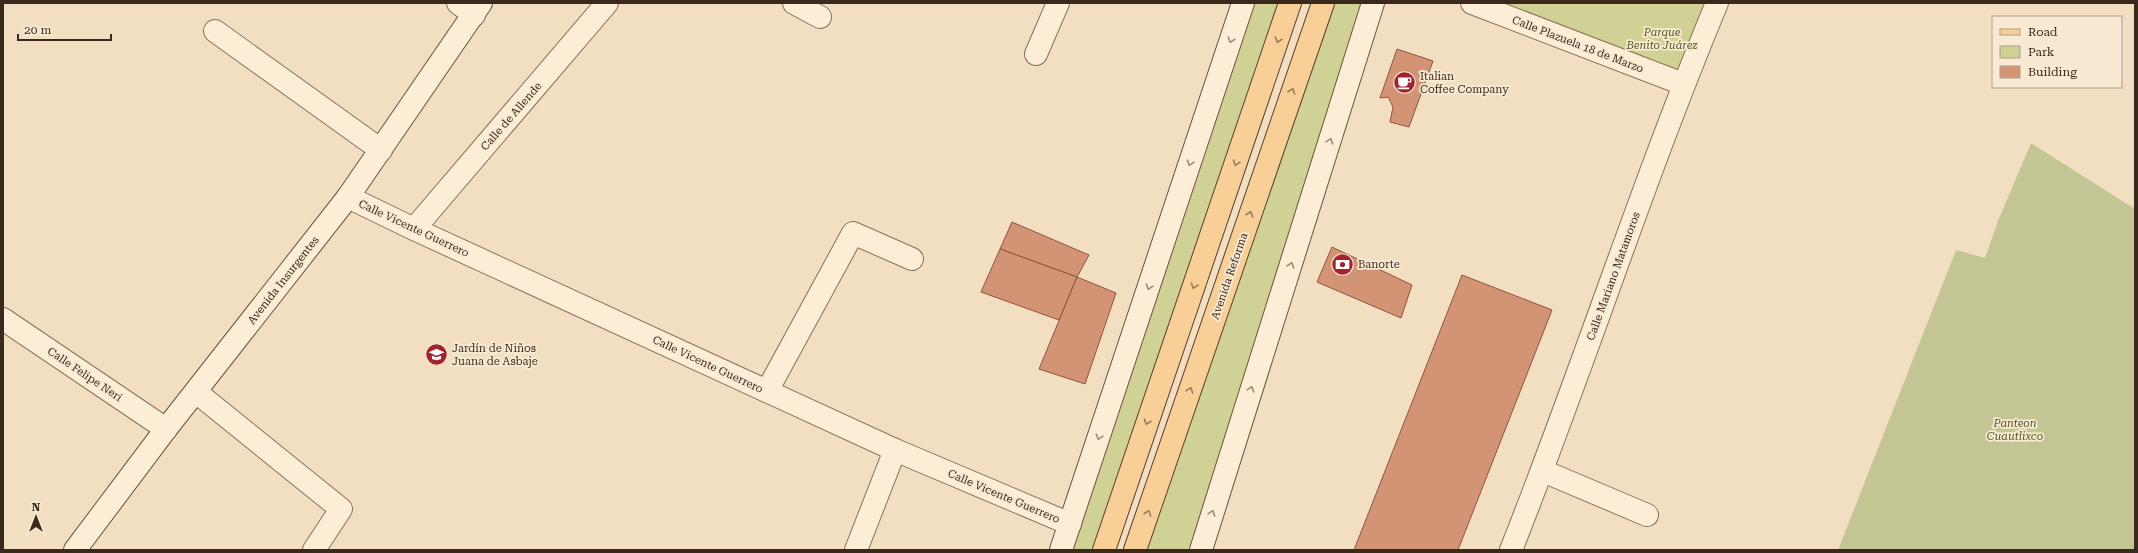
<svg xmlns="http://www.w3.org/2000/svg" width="2138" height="553" viewBox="0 0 2138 553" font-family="'Roboto Serif',serif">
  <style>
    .green { fill: #d0d195 }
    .cemetery { fill: #c4c595 }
    .building { fill: #d39375; stroke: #8f543b }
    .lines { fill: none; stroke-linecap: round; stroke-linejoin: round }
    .street-casing { stroke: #8d6f57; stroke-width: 24 }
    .secondary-casing { stroke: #6f503b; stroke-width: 24 }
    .primary-casing { stroke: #5b3d2c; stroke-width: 24 }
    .street { stroke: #fcedd6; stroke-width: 22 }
    .secondary { stroke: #fcedd6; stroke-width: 22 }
    .primary { stroke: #f8d097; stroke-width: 22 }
    .oneway { stroke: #9c8b7a }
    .oneway2 { stroke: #9a7c5a }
    .labels { text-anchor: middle; stroke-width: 3.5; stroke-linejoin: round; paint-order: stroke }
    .park-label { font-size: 11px; font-style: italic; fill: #515a22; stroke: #f8ead2 }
    .street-label { font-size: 11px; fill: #3c291d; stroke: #f8ead2 }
    .poi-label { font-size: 11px; fill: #3c291d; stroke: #f8ead2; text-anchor: start }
  </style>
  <rect width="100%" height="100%" fill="#f2dfc2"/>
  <g class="green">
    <path d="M1243 3H1290L1104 550H1061Z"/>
    <path d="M1323 3H1373L1201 550H1135Z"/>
    <path d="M1472 3H1717L1683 84Z"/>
  </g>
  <path class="cemetery" d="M2031 143 2135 209V550H1838L1956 250 1985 258 1998 221Z"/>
  <g class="building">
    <path d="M1397 49 1433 61 1409 127 1390 122 1393 107 1388 97 1380 98Z"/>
    <path d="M1012 222 1089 255 1077 277 1000 249Z"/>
    <path d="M1332 247 1412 285 1401 318 1317 282Z"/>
    <path d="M1000 249 1077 277 1059 320 981 292Z"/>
    <path d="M1462 275 1552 310 1458 550H1354Z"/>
    <path d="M1077 277 1116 293 1085 384 1039 369Z"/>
  </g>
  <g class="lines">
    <defs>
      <g id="street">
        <path d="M458 3 474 15"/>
        <path d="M794 3 820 17"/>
        <path d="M1472 3 1683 84"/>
        <path d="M215 31 381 150"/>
        <path d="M1036 54 1058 3"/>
        <path d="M348 197 414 229 895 450 1070 524"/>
        <path d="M414 229 607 3"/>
        <path d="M3 319 166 429"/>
        <path d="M767 391 853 233 912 259"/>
        <path d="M196 392 341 509 314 550"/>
        <path d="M1543 471 1647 515"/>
        <path d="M856 550 895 450"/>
        <path d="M1511 550C1583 369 1642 183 1717 3"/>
      </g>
      <g id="secondary">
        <path d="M75 550 166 429 348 197 481 3"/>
        <path d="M1061 550 1243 3"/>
        <path d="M1201 550 1373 3"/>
      </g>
      <g id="primary">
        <path d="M1104 550 1290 3"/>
        <path d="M1135 550 1323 3"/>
      </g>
    </defs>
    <use href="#street" class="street-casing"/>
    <use href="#secondary" class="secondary-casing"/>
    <use href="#primary" class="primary-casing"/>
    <use href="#street" class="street"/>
    <use href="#secondary" class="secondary"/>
    <use href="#primary" class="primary"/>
  </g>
  <defs><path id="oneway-chevron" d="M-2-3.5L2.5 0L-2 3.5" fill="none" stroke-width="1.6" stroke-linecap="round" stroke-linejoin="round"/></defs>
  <g class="oneway">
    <use href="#oneway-chevron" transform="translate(1231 40) rotate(108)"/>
    <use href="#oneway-chevron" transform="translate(1330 141) rotate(-72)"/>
    <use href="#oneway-chevron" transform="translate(1190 163) rotate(108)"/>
    <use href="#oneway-chevron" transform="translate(1291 265) rotate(-72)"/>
    <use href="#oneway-chevron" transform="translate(1149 287) rotate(108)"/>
    <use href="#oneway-chevron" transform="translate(1251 389) rotate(-72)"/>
    <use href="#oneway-chevron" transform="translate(1099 437) rotate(108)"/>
    <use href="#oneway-chevron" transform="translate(1212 513) rotate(-72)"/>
  </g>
  <g class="oneway2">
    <use href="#oneway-chevron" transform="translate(1278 40) rotate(109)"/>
    <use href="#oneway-chevron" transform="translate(1292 91) rotate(-71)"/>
    <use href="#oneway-chevron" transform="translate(1236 163) rotate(109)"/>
    <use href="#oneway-chevron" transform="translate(1250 214) rotate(-71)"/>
    <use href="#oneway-chevron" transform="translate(1194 286) rotate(109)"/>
    <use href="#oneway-chevron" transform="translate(1190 390) rotate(-71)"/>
    <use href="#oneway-chevron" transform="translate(1147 422) rotate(109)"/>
    <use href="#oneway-chevron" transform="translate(1148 513) rotate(-71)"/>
  </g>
  <defs>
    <symbol id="cafe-disc" viewBox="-11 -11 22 22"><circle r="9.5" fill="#a2222f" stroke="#f8ead2"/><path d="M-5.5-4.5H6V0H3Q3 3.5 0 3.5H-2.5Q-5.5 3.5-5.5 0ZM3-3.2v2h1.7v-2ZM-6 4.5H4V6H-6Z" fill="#fff"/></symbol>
    <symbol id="bank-disc" viewBox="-11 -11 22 22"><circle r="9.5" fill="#a2222f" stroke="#f8ead2"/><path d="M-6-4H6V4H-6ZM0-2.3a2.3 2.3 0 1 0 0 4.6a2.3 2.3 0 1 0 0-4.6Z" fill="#fff"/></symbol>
    <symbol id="school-disc" viewBox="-11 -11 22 22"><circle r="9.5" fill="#a2222f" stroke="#f8ead2"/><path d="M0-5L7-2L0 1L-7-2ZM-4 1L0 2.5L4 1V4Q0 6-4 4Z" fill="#fff"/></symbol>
  </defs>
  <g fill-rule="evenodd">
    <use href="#cafe-disc" x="1392" y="70" width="25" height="25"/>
    <use href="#bank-disc" x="1330" y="252" width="25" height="25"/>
    <use href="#school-disc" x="424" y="342" width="25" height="25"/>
  </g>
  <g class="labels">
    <g class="park-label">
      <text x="1662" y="36">Parque<tspan x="1662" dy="13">Benito Juárez</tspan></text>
      <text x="2015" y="427">Panteon<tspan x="2015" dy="13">Cuautlixco</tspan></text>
    </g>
    <g class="street-label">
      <text transform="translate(1578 44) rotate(21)" y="4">Calle Plazuela 18 de Marzo</text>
      <text transform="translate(511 116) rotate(-49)" y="4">Calle de Allende</text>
      <text transform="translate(414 228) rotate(25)" y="4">Calle Vicente Guerrero</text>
      <text transform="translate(1229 276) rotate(-71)" y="4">Avenida Reforma</text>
      <text transform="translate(1613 276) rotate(-70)" y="4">Calle Mariano Matamoros</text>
      <text transform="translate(283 280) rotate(-52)" y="4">Avenida Insurgentes</text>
      <text transform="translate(708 364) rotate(25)" y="4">Calle Vicente Guerrero</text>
      <text transform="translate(85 374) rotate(34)" y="4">Calle Felipe Neri</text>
      <text transform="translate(1004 496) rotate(23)" y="4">Calle Vicente Guerrero</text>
    </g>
    <g class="poi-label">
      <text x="1420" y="80">Italian<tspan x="1420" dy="13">Coffee Company</tspan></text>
      <text x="1358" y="268">Banorte</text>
      <text x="452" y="352">Jardín de Niños<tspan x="452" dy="13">Juana de Asbaje</tspan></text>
    </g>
  </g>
  <rect width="2138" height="553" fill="none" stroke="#3c291d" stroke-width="8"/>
  <rect x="1992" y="16" width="130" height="72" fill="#f8ead2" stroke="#ad9d8a"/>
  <rect x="2000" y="29" width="20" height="6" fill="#f8d097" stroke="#ad9d8a"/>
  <text x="2028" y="36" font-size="12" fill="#3c291d">Road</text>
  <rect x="2000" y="46" width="20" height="12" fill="#d0d195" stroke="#ad9d8a"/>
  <text x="2028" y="56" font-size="12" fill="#3c291d">Park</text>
  <rect x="2000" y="66" width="20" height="12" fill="#d39375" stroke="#ad9d8a"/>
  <text x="2028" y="76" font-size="12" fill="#3c291d">Building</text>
  <g transform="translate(36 517)" stroke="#f8ead2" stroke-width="3" paint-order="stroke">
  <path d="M0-3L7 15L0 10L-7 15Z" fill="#3c291d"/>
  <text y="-6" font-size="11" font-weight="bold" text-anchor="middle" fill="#3c291d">N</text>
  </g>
  <path d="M18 34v6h93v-6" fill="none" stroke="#3c291d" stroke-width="2"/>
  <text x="24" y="34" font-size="12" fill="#3c291d" stroke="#f8ead2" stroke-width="3" paint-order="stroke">20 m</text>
</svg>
